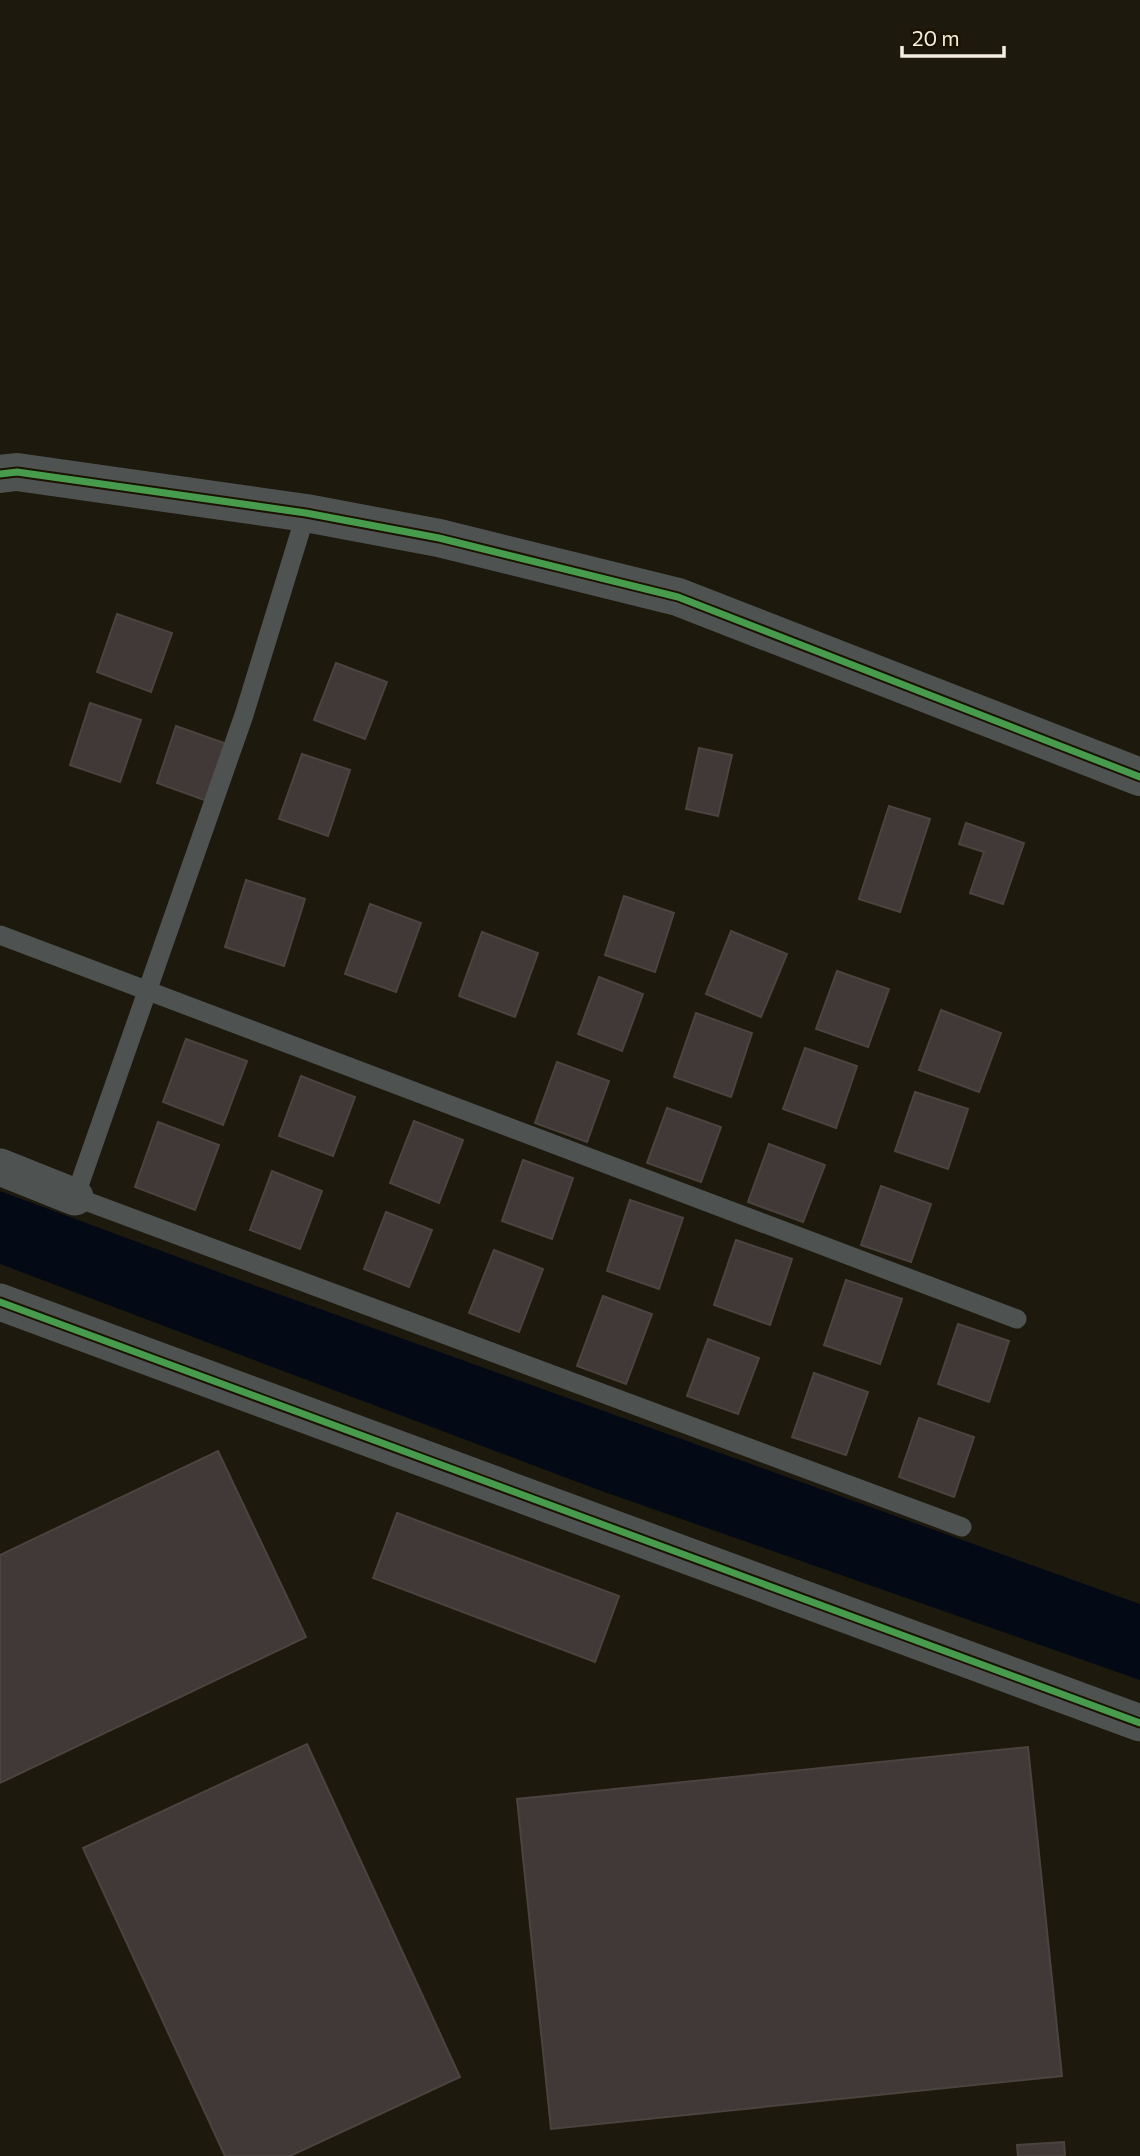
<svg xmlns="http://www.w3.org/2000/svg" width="1140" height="2156" viewBox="0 0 1140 2156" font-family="Commissioner,sans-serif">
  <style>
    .water { fill: #030a16 }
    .building { fill: #403937; stroke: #4a4440; stroke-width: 2 }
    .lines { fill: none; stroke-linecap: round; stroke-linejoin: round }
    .service { stroke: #4e5352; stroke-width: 19 }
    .minor { stroke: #4e5352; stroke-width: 37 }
    .tertiary { stroke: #4e5352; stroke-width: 38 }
    .cycleway-casing { stroke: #1c1200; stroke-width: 11 }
    .cycleway { stroke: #469c4c; stroke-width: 7 }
  </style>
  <rect width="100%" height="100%" fill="#1e190d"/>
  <path class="water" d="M0 1191 248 1283 1140 1604V1680L596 1489 0 1264Z"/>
  <g class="building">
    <path d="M117 614 172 633 151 692 97 672Z"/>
    <path d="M336 663 387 682 365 739 314 720Z"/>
    <path d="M90 703 141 720 120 782 70 765Z"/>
    <path d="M176 726 227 744 207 801 157 783Z"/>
    <path d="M699 748 732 755 718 816 686 809Z"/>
    <path d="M302 754 350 770 328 836 279 819Z"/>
    <path d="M889 806 930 819 900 912 859 899Z"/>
    <path d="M966 823 1024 843 1003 904 970 893 984 852 959 844Z"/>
    <path d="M246 880 305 899 284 966 225 947Z"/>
    <path d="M624 896 674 913 655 972 605 955Z"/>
    <path d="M370 904 421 923 396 992 345 974Z"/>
    <path d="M731 931 787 954 761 1017 706 994Z"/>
    <path d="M482 932 538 953 515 1017 459 996Z"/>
    <path d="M837 971 889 989 868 1047 816 1029Z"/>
    <path d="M599 977 643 994 622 1051 578 1034Z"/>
    <path d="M941 1010 1001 1033 979 1092 919 1070Z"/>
    <path d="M696 1013 752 1033 731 1097 674 1077Z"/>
    <path d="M186 1039 247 1061 223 1125 163 1102Z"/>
    <path d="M805 1048 857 1066 836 1128 783 1109Z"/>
    <path d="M557 1062 609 1081 587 1142 535 1123Z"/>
    <path d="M301 1076 355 1097 333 1156 279 1136Z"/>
    <path d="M915 1092 968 1109 948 1169 895 1151Z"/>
    <path d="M667 1108 721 1127 701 1182 647 1163Z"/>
    <path d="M414 1121 463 1140 439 1203 390 1183Z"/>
    <path d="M158 1122 219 1145 195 1210 135 1187Z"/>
    <path d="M769 1144 825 1165 803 1222 748 1202Z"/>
    <path d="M523 1160 573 1178 552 1239 502 1221Z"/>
    <path d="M272 1171 322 1191 300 1249 250 1230Z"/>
    <path d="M881 1186 931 1204 911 1262 861 1245Z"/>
    <path d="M630 1200 683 1218 659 1289 607 1271Z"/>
    <path d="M386 1212 432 1230 409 1287 364 1269Z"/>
    <path d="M736 1240 792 1259 770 1325 714 1305Z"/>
    <path d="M494 1250 543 1269 519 1332 469 1313Z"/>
    <path d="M846 1280 902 1299 880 1364 824 1345Z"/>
    <path d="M603 1296 652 1314 626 1384 577 1366Z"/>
    <path d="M958 1324 1009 1341 989 1402 938 1384Z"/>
    <path d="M708 1339 759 1358 738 1414 687 1396Z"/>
    <path d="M814 1373 868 1392 846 1455 792 1437Z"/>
    <path d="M919 1418 974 1437 954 1497 899 1477Z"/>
    <path d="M218 1451 306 1637 0 1783V1555Z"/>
    <path d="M397 1513 619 1596 595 1662 373 1578Z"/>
    <path d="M307 1744 460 2077 290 2156H225L83 1848Z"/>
    <path d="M1028 1747 1062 2076 551 2129 517 1799Z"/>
    <path d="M1064 2142 1065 2156H1018L1017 2145Z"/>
  </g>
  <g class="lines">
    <g class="service">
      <path d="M306 513 244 715 75 1197 962 1527"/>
      <path d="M0 935 1017 1319"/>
    </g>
    <g class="minor">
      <path d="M0 1167 75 1197"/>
      <path d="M0 1302 1140 1723"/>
    </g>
    <path class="tertiary" d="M0 474 17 472 306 513 439 538 678 597 1140 777"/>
    <defs>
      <g id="cycleway">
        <path d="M0 474 17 472 306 513 439 538 678 597 1140 777"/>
        <path d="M0 1302 1140 1723"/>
      </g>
    </defs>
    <use href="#cycleway" class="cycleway-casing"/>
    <use href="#cycleway" class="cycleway"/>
  </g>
  <path d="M902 46v10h102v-10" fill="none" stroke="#f5eee0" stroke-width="3.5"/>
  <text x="912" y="46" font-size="21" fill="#f5eee0" stroke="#1c1200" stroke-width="5" paint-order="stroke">20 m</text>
</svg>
